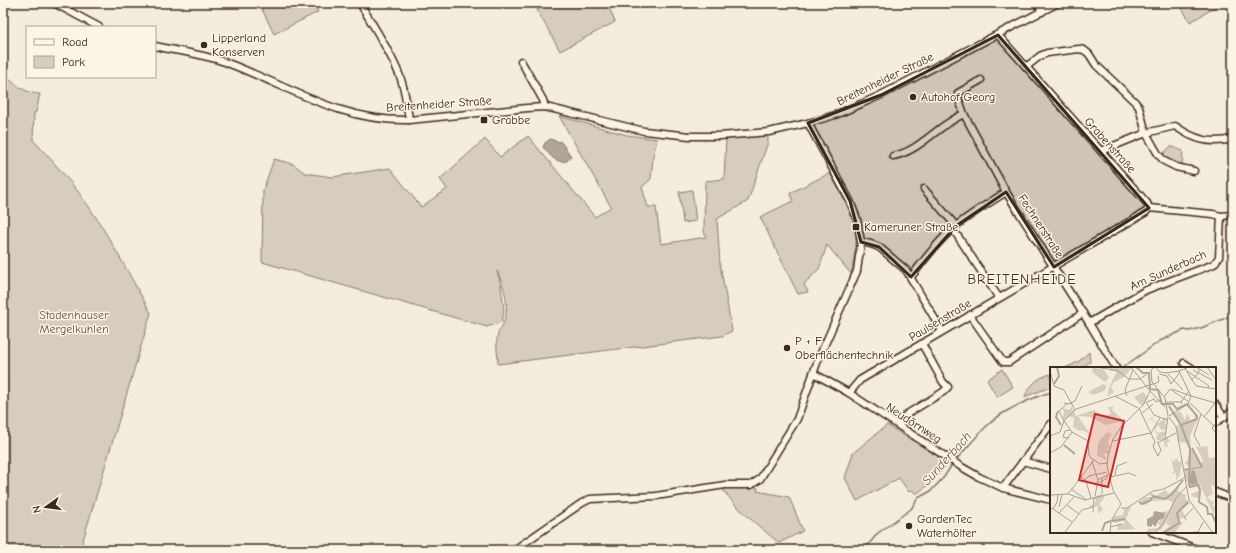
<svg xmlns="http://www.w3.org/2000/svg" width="1236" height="553" viewBox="0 0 1236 553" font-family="'Comic Neue',sans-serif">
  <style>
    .green { fill: #d6cdbd; stroke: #887c6e }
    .water { fill: #b0a596; stroke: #817466 }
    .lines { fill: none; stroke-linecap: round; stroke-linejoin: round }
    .stream { stroke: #817466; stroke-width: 1.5 }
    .minor-casing { stroke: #3b2a1e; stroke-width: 9 }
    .minor { stroke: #fcf5e5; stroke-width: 6 }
    .marked { fill: #3b2a1e; fill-opacity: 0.2; stroke: #3b2a1e; stroke-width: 3; stroke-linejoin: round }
    .poi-dot { fill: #3b2a1e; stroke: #fcf5e5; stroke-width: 1.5 }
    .labels { text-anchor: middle; stroke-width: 3; stroke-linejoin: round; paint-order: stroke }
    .poi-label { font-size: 12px; fill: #3b2a1e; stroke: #fcf5e5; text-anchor: start }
    .street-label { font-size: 12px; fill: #3b2a1e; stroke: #fcf5e5 }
    .park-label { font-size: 12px; fill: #625346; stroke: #fcf5e5 }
    .water-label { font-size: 13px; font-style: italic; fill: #645548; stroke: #fcf5e5 }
    .quarter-label { font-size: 14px; letter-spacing: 1px; fill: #3b2a1e; stroke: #fcf5e5 }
    .inset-river { fill: none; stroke: #b0a596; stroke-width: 2 }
    .inset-road { fill: none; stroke: #aa9f91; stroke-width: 1 }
    .view { fill: #d62828; fill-opacity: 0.15; stroke: #d62828; stroke-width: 2 }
    .inset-edge { fill: none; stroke: #3b2a1e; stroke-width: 2 }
  </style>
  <rect width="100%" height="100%" fill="#f4eddd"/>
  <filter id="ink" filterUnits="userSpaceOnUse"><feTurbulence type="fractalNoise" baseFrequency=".025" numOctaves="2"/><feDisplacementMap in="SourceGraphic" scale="8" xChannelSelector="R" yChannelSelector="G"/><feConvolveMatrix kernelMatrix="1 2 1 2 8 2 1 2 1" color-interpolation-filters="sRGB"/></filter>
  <g filter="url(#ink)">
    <g class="green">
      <path d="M259 3H314L318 12 274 34Z"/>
      <path d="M549 3H607L615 22 560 51 537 10Z"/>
      <path d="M1179 3H1223L1190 22Z"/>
      <path d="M3 75C15 83 25 94 40 94L36 112 34 113 33 140C50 158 65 175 80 194 107 231 128 273 151 313L80 550H3V392L7 382 3 377Z"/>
      <path d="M559 116 627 135 657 139 653 157 651 179 642 187 648 207H656L661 244 706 237 704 231 705 181 724 179 726 139 766 136 768 138V142L748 201 717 219 720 264 732 331 722 336 498 364C498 356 496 347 497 339 498 330 501 329 504 322 510 305 504 286 497 271L501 285 504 310 502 322 487 327 262 262 263 190 274 159 293 164 305 173 332 177 390 168 421 207 447 189 440 179 485 139 500 157 528 136 595 217 611 207Z"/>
      <path d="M1170 147H1173L1183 151 1182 165C1173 164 1168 161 1162 155Z"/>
      <path d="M830 173C840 193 858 220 856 243 855 254 853 264 851 274L827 245 819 269 804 284 808 292 798 294 760 217 793 201 790 193Z"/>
      <path d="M692 190 696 221 683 223 679 192Z"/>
      <path d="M1089 352 1090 362 1082 367V368H1065L1078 362Z"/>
      <path d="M1002 369 1013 387 997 397 987 380Z"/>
      <path d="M1051 374V387L1024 397C1032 384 1036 378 1051 374Z"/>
      <path d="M887 425 949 463 931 483 916 494 912 490 909 492 899 478 857 501 845 478 853 453Z"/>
      <path d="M732 486 758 488 757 491 789 497 803 531 779 543C759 526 736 509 721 487Z"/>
    </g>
    <path class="water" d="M550 139 556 141 561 142 571 156 567 161C554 163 551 156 543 147L545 143Z"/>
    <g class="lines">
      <g class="stream">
        <path d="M1122 368 1160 341 1184 330 1189 331 1201 328 1233 315"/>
        <path d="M955 461C970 445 986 423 1005 412 1019 404 1035 397 1051 392"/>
        <path d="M864 550 878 533 911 509 918 498 931 491 944 477 953 463"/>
      </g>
      <defs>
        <g id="minor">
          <path d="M54 3 99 27"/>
          <path d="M360 3C373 26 389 49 399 74 405 88 407 105 409 120"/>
          <path d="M1037 3 1042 12"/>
          <path d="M998 35 1147 203 1149 208"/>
          <path d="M155 46C180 52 206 54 230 64 290 87 342 122 409 120L527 108 545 107 554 109 644 131 690 136H720L769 132 808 123 835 115 861 104 881 95 1058 3"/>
          <path d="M521 61 543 100 545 107"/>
          <path d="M1026 67 1040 56 1047 53 1079 49 1084 50 1089 54 1096 65 1135 102 1139 107 1146 133 1158 154 1164 161 1176 167 1194 171"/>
          <path d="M981 80 958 93V97L964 114 1006 192 1089 323 1116 368"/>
          <path d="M1101 151 1146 133 1175 126C1195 140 1209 144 1233 139"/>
          <path d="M893 156C914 152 928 137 945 125 951 121 957 117 964 114"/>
          <path d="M924 189 956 226"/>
          <path d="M1149 208 1213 214 1221 216 1233 215"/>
          <path d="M953 229 999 298"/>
          <path d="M861 242 871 244 879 247 906 270 942 331"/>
          <path d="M911 277C925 259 939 240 956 226 972 213 989 203 1006 192"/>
          <path d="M970 315 1003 362H1009L1083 313"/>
          <path d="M1089 323 1146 290 1214 264 1219 257 1221 216"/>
          <path d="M1184 363 1192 368"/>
          <path d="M813 373 849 393 960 466 979 477 1003 488 1051 500"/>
          <path d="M849 393 860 380 1146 212 1149 208"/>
          <path d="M1215 404 1223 416"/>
          <path d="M1215 423 1233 411"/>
          <path d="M898 425 907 414 943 392 948 387 943 382 922 344"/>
          <path d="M1023 461 1051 469"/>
          <path d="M1003 488 1051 424"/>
          <path d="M1215 492 1233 499"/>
          <path d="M1152 532 1199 550"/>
          <path d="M514 550 582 503 590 499 656 496 725 485H751L760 479 797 419 818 360 857 271 861 242 857 219 850 201 808 123"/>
        </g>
      </defs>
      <use href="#minor" class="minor-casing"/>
      <use href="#minor" class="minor"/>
    </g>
  </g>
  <path class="marked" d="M998 35 1149 208 1054 267 1006 192 956 226 911 277 879 247 861 242 850 201 808 123 881 95Z"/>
  <g class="poi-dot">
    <circle cx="204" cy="45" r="4"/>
    <circle cx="913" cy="97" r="4"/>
    <rect x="480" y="116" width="8" height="8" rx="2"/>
    <rect x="852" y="223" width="8" height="8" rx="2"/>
    <circle cx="787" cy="348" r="4"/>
    <circle cx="909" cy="526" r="4"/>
  </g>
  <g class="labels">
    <g class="poi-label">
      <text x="212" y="42">Lipperland<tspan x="212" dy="14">Konserven</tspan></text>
      <text x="921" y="101">Autohof Georg</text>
      <text x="492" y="124">Grabbe</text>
      <text x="864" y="231">Kameruner Straße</text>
      <text x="795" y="345">P + F<tspan x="795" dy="14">Oberflächentechnik</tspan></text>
      <text x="917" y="523">GardenTec<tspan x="917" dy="14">Waterhölter</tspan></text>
    </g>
    <g class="street-label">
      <text transform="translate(885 79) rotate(-26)" y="4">Breitenheider Straße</text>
      <text transform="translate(439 104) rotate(-4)" y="4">Breitenheider Straße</text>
      <text transform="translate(1110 145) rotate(48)" y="4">Grabenstraße</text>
      <text transform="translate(1041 226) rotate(57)" y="4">Fechnerstraße</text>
      <text transform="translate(1168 270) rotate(-24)" y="4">Am Sunderbach</text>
      <text transform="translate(940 320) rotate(-31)" y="4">Paulsenstraße</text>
      <text transform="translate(914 423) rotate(33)" y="4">Neudörnweg</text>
    </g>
    <g class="park-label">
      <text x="74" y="319">Stadenhauser<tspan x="74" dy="14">Mergelkuhlen</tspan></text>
    </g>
    <g class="water-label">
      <text transform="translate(946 458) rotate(-48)" y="5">Sunderbach</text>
    </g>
    <g class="quarter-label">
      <text x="1022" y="284">BREITENHEIDE</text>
    </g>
  </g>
  <g transform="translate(1050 367)">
    <rect width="166" height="166" fill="#f4eddd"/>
    <path d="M42 0 54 3 59 11 55 15 43 6ZM60 0 82 1 74 10 64 15 61 20 64 25 57 30 59 21 67 4 59 3ZM53 17 57 19 54 24 43 28 38 25ZM93 25 98 30 92 39 84 30ZM139 37 148 51 140 69 141 81 150 96 153 94 144 75 147 80 157 79 159 91 166 90V121L161 117 163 127 157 130 162 135 165 134 162 139H165L164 148 150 118 149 131 143 130 141 127 149 124V122L145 118 139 120 138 114 136 115 134 101H141L134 95H137L140 82 138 76 128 75 126 59 129 57 124 47 130 44 135 53 137 47 140 52 138 54 145 52 144 45 137 39ZM142 103 145 105 148 117 140 118ZM21 39 26 49 44 43 54 49 61 47 58 40H64L62 43 72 52 69 55 56 58 40 50 28 49 40 67 32 63 30 64 23 60 24 51 19 49 14 53 13 51 14 44 11 41 20 43ZM104 49 102 52 107 57 118 49 115 54 116 62 112 63 108 58 105 62 108 66 116 64 115 68 112 71 117 70 120 74 117 76 114 72 118 79 116 81 113 73H107L106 70 108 68 104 62 106 57 101 52 94 56ZM57 65 62 67 58 74 60 81 55 83H61L58 87 53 86 57 93 47 89 48 76ZM121 91 123 95 127 91 128 95 132 94 130 108 126 113V105L124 107 121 106 124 105ZM129 119 128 124 136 128 135 131 140 136 132 143 137 152 134 155 135 152 131 150 130 154 133 156 124 166H110L120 159 116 156 121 147 111 163 97 166 98 162 108 161 110 159 108 156 116 147 111 145 120 144 123 136 118 133 101 134 96 138 89 135 95 130H101L102 133V129L98 128 102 126 105 129 116 123 118 127ZM51 127 55 130 49 137 53 142 48 147V139L40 141 38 136 39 139 43 138 46 134 44 130ZM81 139 76 152 85 162 67 163 68 157H74V153L66 156 61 154 64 149 73 148 74 142Z" fill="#d6cdbd" fill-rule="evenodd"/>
    <path d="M142 103 145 104 148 117 141 118 139 112ZM104 144 115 146 114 151 109 153 105 160 103 157 101 160 97 159V152L103 149Z" fill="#b0a596"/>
    <path class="inset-river" d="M86 0 93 6H99L100 22 108 23 112 37H123L127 42 137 37 147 49V52L131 58 140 82 139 117 140 120 148 118 150 123 149 135 157 140 158 147H162L166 156M4 17 9 9 7 0M119 39 131 58M8 44 6 50 11 58M14 78 25 87M142 81 152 100M122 127 133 113M102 129 115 132 122 127M89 135 92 137 101 133 102 130M62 154 75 152M52 164 55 156 61 154M113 166 129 156 127 146 138 135"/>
    <path class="inset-road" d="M46 0 68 4 79 12H90L97 7M105 0 101 3 102 15 115 31 118 49M105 0 110 5 117 6M134 0 146 19 166 22M146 0 159 8M157 0 166 13M143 3 162 13M0 4 4 19 14 23 25 43M137 4 159 19 158 21M127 5 139 0M116 6 129 4 141 29M109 7 117 9 121 17 130 5M118 7 133 23M141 13 146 9 150 2M103 17 109 15 108 9M122 22 141 29M100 24 115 40M65 29 88 41M77 29 75 23 83 3M141 29 166 36M114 30 120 22 139 35M96 35 104 48 117 53M97 35 104 32 106 35 110 33M115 35H131M14 36 19 37 25 34 32 19M18 36 9 44 14 54 22 65 38 74 39 88 41 91 50 97 57 96M140 36 166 61M132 37 131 35 139 24M89 41 105 75M91 47 103 37M119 49 138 37 141 29M119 50 126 60 139 133 163 166M154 50 165 36M166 56 162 61 166 66M101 66 110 51M0 69 10 65 14 54 26 42 103 17M19 71 13 70 15 64 20 63M115 71 118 50M63 74 101 66M105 75 103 79 108 89 111 83 108 76M107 76 126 66M150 79 144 68 151 47M0 86 11 80 22 65M42 94 48 113M134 103 152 100M65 108 67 99 77 95M30 109 36 114 41 131M60 110 79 106 86 109M52 111V127M35 113 39 109 57 105M49 116 57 111V108M21 122 37 133M18 127 44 93M0 128 18 127 35 133 64 126M45 129 48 113 59 107M17 138 29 147M0 140 22 155M9 140 12 127M71 141H77L103 124 114 122 136 110M3 142 7 135 8 128M43 145 44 130M9 146 24 130M134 151 143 141M60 160 72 157M15 165 32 143 43 140M143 165H148L153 155M60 166 61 154 71 137 63 123 57 99 58 89 63 72 71 60 94 37 100 24 81 0M104 166 113 157 126 131 136 120"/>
    <path class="view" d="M45 47 74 54 58 120 29 113Z"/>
    <rect width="166" height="166" class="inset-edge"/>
  </g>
  <rect width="1236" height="553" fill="none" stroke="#fcf5e5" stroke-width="16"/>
  <rect x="8" y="8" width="1220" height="537" fill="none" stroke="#3b2a1e" stroke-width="1.5" filter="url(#ink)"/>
  <rect x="26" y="26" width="130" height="52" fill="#fcf5e5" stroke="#afa495"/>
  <rect x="34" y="39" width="20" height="6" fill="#fcf5e5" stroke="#afa495"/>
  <text x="62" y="46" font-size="12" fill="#3b2a1e">Road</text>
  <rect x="34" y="56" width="20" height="12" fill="#d6cdbd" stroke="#afa495"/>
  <text x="62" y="66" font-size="12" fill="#3b2a1e">Park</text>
  <g transform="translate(46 507) rotate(256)" stroke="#fcf5e5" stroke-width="3" paint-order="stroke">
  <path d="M0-3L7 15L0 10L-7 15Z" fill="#3b2a1e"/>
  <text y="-6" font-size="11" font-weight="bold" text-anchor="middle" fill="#3b2a1e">N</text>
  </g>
</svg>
